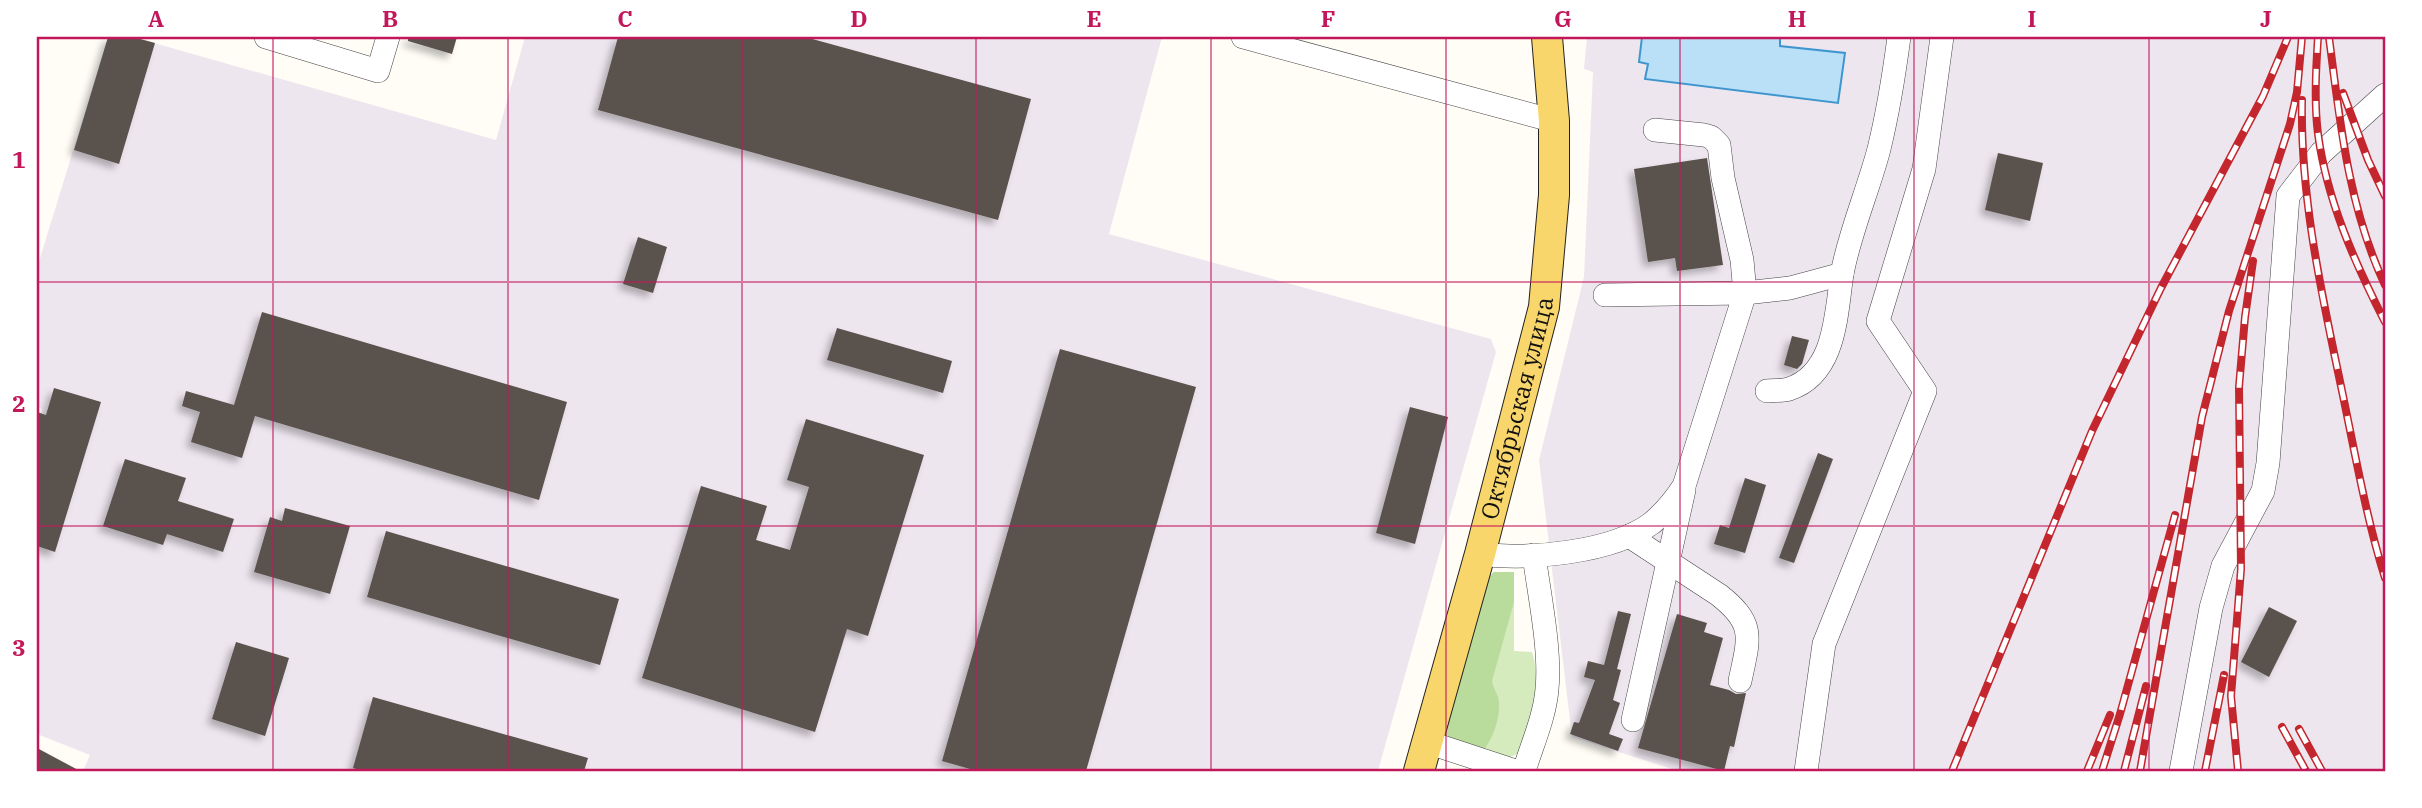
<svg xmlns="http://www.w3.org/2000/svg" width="2422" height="808" viewBox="0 0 2422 808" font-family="'IBM Plex Serif',serif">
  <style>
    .industrial { fill: #eee6ef }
    .green { fill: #d5ebbd }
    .forest { fill: #b9dc9c }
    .water { fill: #b9e0f7; stroke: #3f96cf; stroke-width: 2 }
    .building { fill: #5a524d; filter: url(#shadow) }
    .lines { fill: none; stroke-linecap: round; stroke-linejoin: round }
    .minor-casing { stroke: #444; stroke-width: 24 }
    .major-casing { stroke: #222; stroke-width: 32 }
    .minor { stroke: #fff; stroke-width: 23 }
    .major { stroke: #f9d66b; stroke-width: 30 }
    .rail-casing { stroke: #c4262e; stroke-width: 8 }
    .rail { stroke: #fff; stroke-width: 5; stroke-dasharray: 16; stroke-linecap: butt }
    .grid { fill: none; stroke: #c2185b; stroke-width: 2; stroke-opacity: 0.55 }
    .labels { text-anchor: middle; stroke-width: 7; stroke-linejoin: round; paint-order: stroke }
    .street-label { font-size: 24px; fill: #111; stroke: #fff }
    .neatline { fill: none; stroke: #c2185b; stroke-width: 2.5 }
    .grid-label { font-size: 23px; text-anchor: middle; font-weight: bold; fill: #c2185b }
  </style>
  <defs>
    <filter id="shadow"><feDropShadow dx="-5" dy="5" stdDeviation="3.5" flood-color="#0004"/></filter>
  </defs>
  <rect width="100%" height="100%" fill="#fffdf5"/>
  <g class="industrial">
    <path d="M108 37H133L496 140 525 37H1162L1109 234 1491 339 1496 352 1378 771H83L90 755 37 734V426L42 409 37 407V268Z"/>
    <path d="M1587 37H2385V771H1678L1572 737 1539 460 1584 277 1593 72 1584 69Z"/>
  </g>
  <path class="green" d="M1494 572H1514V651L1532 652C1543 688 1530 720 1519 753L1506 759 1497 758 1445 727 1490 575Z"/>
  <path class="forest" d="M1494 572H1514V602L1492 681C1493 689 1499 695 1499 703 1500 719 1492 742 1481 753L1447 740 1444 734 1487 580Z"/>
  <path class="water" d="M1642 37H1780V46L1845 53 1838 103 1645 79 1648 64 1639 62Z"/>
  <g class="building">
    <path d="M108 37H133L155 43 119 164 74 150Z"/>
    <path d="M408 37H457L452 54 408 41Z"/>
    <path d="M618 37H805L1031 99 998 220 598 110Z"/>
    <path d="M1998 153 2043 163 2030 221 1985 210Z"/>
    <path d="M1707 158 1723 265 1677 271 1675 258 1648 262 1634 169Z"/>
    <path d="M638 237 667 247 653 293 623 284Z"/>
    <path d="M262 312 567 402 539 500 255 416 242 458 191 442 200 412 182 406 186 391 234 405Z"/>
    <path d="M837 328 952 361 943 393 827 360Z"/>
    <path d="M1792 336 1809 340 1802 364 1797 369 1784 365Z"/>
    <path d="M1060 349 1196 387 1086 771H977L942 761Z"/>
    <path d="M54 388 101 402 55 552 37 546V412L46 415Z"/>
    <path d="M1410 407 1448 417 1415 544 1376 533Z"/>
    <path d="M806 419 924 455 868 636 847 629 815 732 642 678 701 486 767 506 756 540 790 550 809 487 787 480Z"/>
    <path d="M1818 453 1833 459 1794 563 1779 558Z"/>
    <path d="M125 459 186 478 178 501 234 519 223 552 167 534 163 545 103 526Z"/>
    <path d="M1745 478 1766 485 1745 553 1714 544 1720 525 1729 528Z"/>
    <path d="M285 508 350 526 330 594 254 572 270 517 282 521Z"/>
    <path d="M386 531 619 599 600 665 367 597Z"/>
    <path d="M2269 607 2297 621 2269 677 2241 662Z"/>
    <path d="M1618 611 1631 614 1617 669 1621 670 1613 700 1620 703 1609 734 1623 739 1618 751 1570 734 1574 722 1579 723 1595 680 1584 677 1588 661 1604 665Z"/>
    <path d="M1677 614 1707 623 1704 632 1723 638 1710 685 1729 690 1736 694 1746 693 1734 747 1730 746 1724 771 1638 748Z"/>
    <path d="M236 642 289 658 265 736 212 719Z"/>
    <path d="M373 697 588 758 584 771H363L353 768Z"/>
    <path d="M37 748 80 771H37Z"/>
  </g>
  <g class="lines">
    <defs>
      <g id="minor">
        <path d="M266 37 378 71 388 37"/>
        <path d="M1243 37 1554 121"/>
        <path d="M1605 295 1745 293 1742 260 1723 178 1719 145 1711 137 1704 135 1655 130"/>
        <path d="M1767 391C1774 390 1783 391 1789 389 1836 374 1836 313 1842 274"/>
        <path d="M1629 536 1719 595C1756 624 1749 638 1740 681"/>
        <path d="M1480 554C1528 560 1612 553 1652 523 1665 512 1675 500 1684 486L1745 293 1790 288 1842 274C1850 231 1868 191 1879 149 1888 112 1894 75 1899 37"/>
        <path d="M1633 720 1684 490"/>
        <path d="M1427 742 1515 771"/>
        <path d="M1524 771C1532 745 1545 716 1547 689 1551 650 1539 594 1534 555"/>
        <path d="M1806 771 1824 644 1925 391 1878 321 1924 169 1942 37"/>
        <path d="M2181 771 2211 608 2223 566 2263 491 2268 463 2288 196 2321 153 2385 95"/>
      </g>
      <g id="major">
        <path id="s1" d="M1419 771 1480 554 1544 307 1554 195V121L1547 37"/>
      </g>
    </defs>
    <use href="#minor" class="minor-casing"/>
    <use href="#major" class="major-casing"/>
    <use href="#minor" class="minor"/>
    <use href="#major" class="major"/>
    <defs>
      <g id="rail">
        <path d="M2318 37C2316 69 2314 102 2318 134 2327 201 2355 263 2385 322"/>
        <path d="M2329 37C2340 122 2348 206 2385 285"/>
        <path d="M2343 93 2368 160 2385 196"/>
        <path d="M2302 100C2300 198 2322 295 2342 391 2355 453 2366 517 2385 578"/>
        <path d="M2282 727 2306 771"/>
        <path d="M2299 729 2322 771"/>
        <path d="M1952 771 2092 431 2161 288 2263 96 2288 37"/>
        <path d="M2087 771 2110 715"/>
        <path d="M2102 771 2120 714 2175 515"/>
        <path d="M2124 771 2146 686"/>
        <path d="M2140 771 2202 417 2229 311 2290 124 2297 92 2302 37"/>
        <path d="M2205 771 2224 675"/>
        <path d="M2238 771 2231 696 2241 569 2239 387 2245 317 2253 261"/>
      </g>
    </defs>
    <use href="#rail" class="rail-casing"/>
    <use href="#rail" class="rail"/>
  </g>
  <path class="grid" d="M273 37V771M508 37V771M742 37V771M976 37V771M1211 37V771M1446 37V771M1680 37V771M1914 37V771M2149 37V771M37 282H2385M37 526H2385"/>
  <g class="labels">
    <g class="street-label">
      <text dy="8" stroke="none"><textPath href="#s1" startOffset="376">Октябрьская улица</textPath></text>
    </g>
  </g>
  <rect width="2422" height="808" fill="none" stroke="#ffffff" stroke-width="77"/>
  <rect x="38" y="38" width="2346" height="732" class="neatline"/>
  <g class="grid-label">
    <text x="156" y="27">A</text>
    <text x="390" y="27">B</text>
    <text x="625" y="27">C</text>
    <text x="859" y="27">D</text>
    <text x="1094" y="27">E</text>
    <text x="1328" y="27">F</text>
    <text x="1563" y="27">G</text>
    <text x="1797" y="27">H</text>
    <text x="2032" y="27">I</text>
    <text x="2266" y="27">J</text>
    <text x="19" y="168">1</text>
    <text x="19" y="412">2</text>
    <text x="19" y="656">3</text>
  </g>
</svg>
